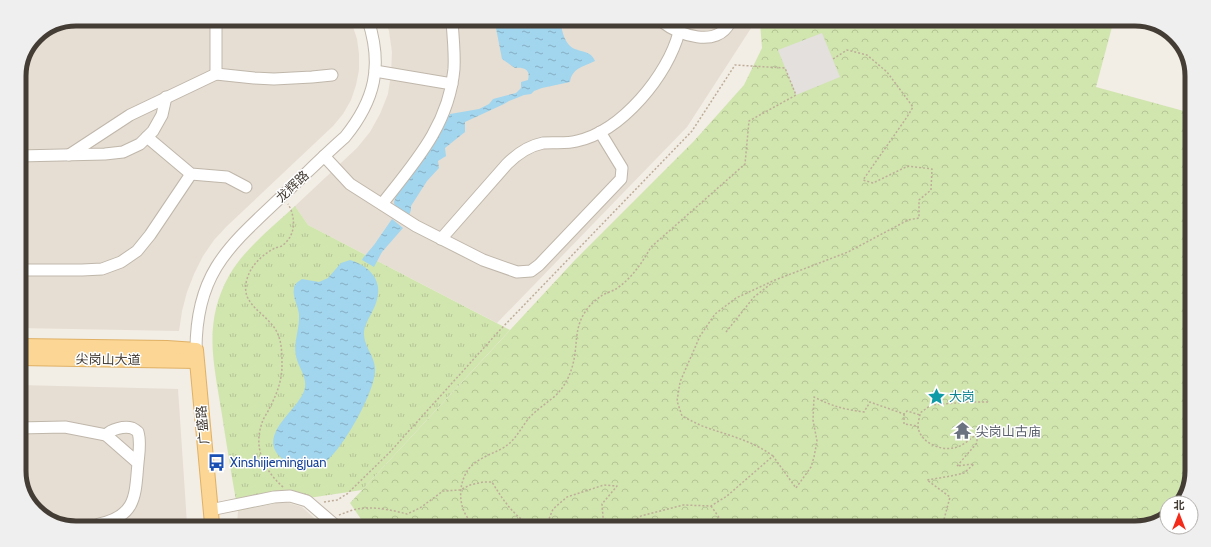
<svg xmlns="http://www.w3.org/2000/svg" width="1211" height="547" viewBox="0 0 1211 547" font-family="Cabin,'Noto Sans SC',sans-serif">
  <style>
    .residential { fill: #e6ded3 }
    .forest { fill: url(#forest-crowns) }
    .park { fill: url(#park-tufts) }
    .parking { fill: #e3e0dd }
    .water { fill: url(#water-ripples) }
    .lines { fill: none; stroke-linecap: round; stroke-linejoin: round }
    .minor-casing { stroke: #c0b7ab; stroke-width: 13 }
    .major-casing { stroke: #e0b165; stroke-width: 16 }
    .path { stroke: #beae99; stroke-width: 1.5; stroke-dasharray: 2 2; stroke-linecap: butt }
    .minor { stroke: #fff; stroke-width: 11 }
    .major { stroke: #fbd695; stroke-width: 14 }
    .labels { text-anchor: middle; stroke-width: 3; stroke-linejoin: round; paint-order: stroke }
    .street-label { font-size: 13px; fill: #443d35; stroke: #fff }
    .culture-label { font-size: 13px; fill: #0d838f; stroke: #fff; text-anchor: start }
    .worship-label { font-size: 13px; fill: #5b616d; stroke: #fff; text-anchor: start }
    .transit-label { font-size: 13px; fill: #164399; stroke: #fff; text-anchor: start }
    .rim { fill: none; stroke: #443d35; stroke-width: 5 }
  </style>
  <defs>
    <pattern id="forest-crowns" width="20" height="18" patternUnits="userSpaceOnUse"><rect width="20" height="18" fill="#d1e5ae"/><path d="M2 6a3 3 0 1 1 6 0M12 15a3 3 0 1 1 6 0" fill="none" stroke="#b5c596"/></pattern>
    <pattern id="park-tufts" width="24" height="20" patternUnits="userSpaceOnUse"><rect width="24" height="20" fill="#d1e5ae"/><path d="M3 7l-1-3M5 7V3M7 7l1-3M15 17l-1-3M17 17v-4M19 17l1-3" fill="none" stroke="#b5c596"/></pattern>
    <pattern id="water-ripples" width="26" height="14" patternUnits="userSpaceOnUse"><rect width="26" height="14" fill="#a2d5ee"/><path d="M2 4q2-2 4 0t4 0M15 11q2-2 4 0t4 0" fill="none" stroke="#86aec2"/></pattern>
  </defs>
  <rect width="100%" height="100%" fill="#f2ede5"/>
  <g class="residential">
    <path d="M76 19 350 20 352 24 357 39 359 54V70L356 85 351 100 343 114 333 126 227 226 214 240 203 256 194 274 187 292 182 311 179 331 19 328V72L36 35Z"/>
    <path d="M385 20 755 22 687 127 497 323 308 225 295 206 357 148 370 132 380 114 388 94 391 74 392 52 389 31Z"/>
    <path d="M19 385 178 389 187 524H54L31 506 19 475Z"/>
    <path d="M282 502 289 503 302 507 322 525 237 524 238 511Z"/>
  </g>
  <path class="forest" d="M760 22 1113 23 1096 87 1191 113 1188 493 1180 503H1167V518L1136 528 365 525 350 503 575 260 694 141 744 85 762 48Z"/>
  <path class="park" d="M295 206 308 225 510 330 362 490 275 503 238 511C232 479 227 447 222 415 214 363 202 323 230 274 246 247 273 227 295 206Z"/>
  <path class="parking" d="M822 33 840 77 796 95 778 50Z"/>
  <g class="water">
    <path d="M500 21H560C562 29 563 38 569 45 576 53 591 49 595 61 583 67 572 68 570 82L542 88 534 91 531 94 524 95 509 101 504 104 465 122V132L445 148 446 156 438 161 439 168 427 181 411 206V210L408 218 395 208 394 202 397 193 435 141 450 114 479 109 489 104 493 99 516 93 521 88V82L528 80C531 69 523 67 515 68L502 59 496 28Z"/>
    <path d="M392 219 403 228 382 252 374 267 362 260 363 258 374 245Z"/>
    <path d="M350 260C370 266 384 281 376 303 373 312 366 321 364 331 363 346 374 354 375 368 377 389 342 451 324 463 316 468 307 467 298 464 288 462 278 459 274 448 268 426 300 408 305 388 307 376 298 367 296 356 293 342 300 329 299 314 298 306 292 296 294 288 295 283 298 282 302 279L319 282 328 278 341 263Z"/>
  </g>
  <g class="lines">
    <defs>
      <g id="minor">
        <path d="M661 21C679 35 717 49 730 22"/>
        <path d="M375 71 452 84"/>
        <path d="M216 74V20"/>
        <path d="M147 137 191 174 227 177 246 187"/>
        <path d="M69 155 130 115 216 74 254 78 274 79 312 77 332 75"/>
        <path d="M19 156 105 154 123 152 140 144 153 131 162 115 166 97"/>
        <path d="M324 156 350 184 416 226 483 260 517 272 531 271 539 265 621 179 622 168 600 132"/>
        <path d="M382 204C415 162 449 125 454 69 455 53 453 37 452 21"/>
        <path d="M441 239 507 164C517 154 528 146 543 143 554 142 566 144 577 141 622 131 668 75 679 32"/>
        <path d="M19 270H82L102 269 121 262 137 251 150 235 191 174"/>
        <path d="M196 350C196 274 227 248 279 199 301 179 322 157 345 137 375 100 383 66 368 20"/>
        <path d="M19 428 65 427 106 435"/>
        <path d="M210 510 274 497 290 496 307 501 335 525"/>
        <path d="M99 524C137 516 135 495 138 463 139 452 141 442 138 432 136 430 134 429 132 428 124 426 111 429 106 435L138 463"/>
      </g>
      <g id="major">
        <path d="M19 346 167 348 196 350 212 524"/>
        <path d="M19 358 196 361"/>
      </g>
    </defs>
    <use href="#minor" class="minor-casing"/>
    <use href="#major" class="major-casing"/>
    <g class="path">
      <path d="M726 332 754 297 772 283"/>
      <path d="M904 414V424L918 426"/>
      <path d="M977 434C970 439 962 447 953 448 939 451 918 441 918 425 918 421 920 417 920 413L931 405 968 402H988"/>
      <path d="M773 456C751 440 730 436 705 427 697 424 690 420 682 416L677 401 680 382 700 336 715 314 736 298 775 280 848 252 908 220 919 218V200L931 190 932 169 908 166 873 183 863 180 907 117 913 107 887 72 867 55 847 50 833 59"/>
      <path d="M283 487C264 470 253 448 262 423 263 418 267 414 269 409 276 396 282 381 282 366 282 352 282 337 273 326 261 310 240 303 247 279 251 265 262 255 275 248 277 247 281 247 283 245 296 235 296 217 288 204"/>
      <path d="M324 502 337 500 347 494 389 453 499 331 692 131 735 65 785 68 796 95 749 121 745 164 651 247C642 263 632 278 616 289 611 292 604 293 600 297 595 300 588 307 585 312 576 326 577 338 575 353 573 369 567 385 555 396 546 404 537 409 529 418 520 429 515 442 501 449 488 456 472 460 465 475 457 492 460 513 474 525"/>
      <path d="M711 506 725 526"/>
      <path d="M339 515C345 513 351 510 357 509 373 506 392 510 407 514L420 508 443 491 460 490 470 485 483 482H492C503 500 512 514 531 526"/>
      <path d="M546 526 553 509 567 497 604 485 617 486 602 504 603 517 611 526"/>
      <path d="M627 526 641 516 683 505 711 506 727 496 773 456 796 488 811 467 814 457 817 441 813 420 814 397C834 407 843 409 864 412L870 402 904 414 907 411 920 415"/>
      <path d="M942 527 950 497 927 480 951 476 964 473 974 464 957 466 977 443V434"/>
    </g>
    <use href="#minor" class="minor"/>
    <use href="#major" class="major"/>
  </g>
  <defs>
    <symbol id="sight-bare" viewBox="-9 -9 18 18"><path d="M0-6L1.8-2.2L6-1.7L2.9 1.2L3.7 5.4L0 3.3L-3.7 5.4L-2.9 1.2L-6-1.7L-1.8-2.2Z" fill="#0f9aa8" stroke="#fff" stroke-width="2.5" paint-order="stroke"/></symbol>
    <symbol id="temple-bare" viewBox="-9 -9 18 18"><path d="M0-6L5-2H3V0L6.5 2.5H4V6H1.5V3h-3V6H-4V2.5H-6.5L-3 0V-2H-5Z" fill="#6b7280" stroke="#fff" stroke-width="2.5" paint-order="stroke"/></symbol>
    <symbol id="bus-bare" viewBox="-9 -9 18 18"><path d="M-5-6H5V4H4V6H2V4H-2V6H-4V4H-5ZM-3.5-4V0h7V-4ZM-3.5 1.2v1.5H-2V1.2ZM2 1.2v1.5H3.5V1.2Z" fill="#1a4fb4" stroke="#fff" stroke-width="2.5" paint-order="stroke"/></symbol>
  </defs>
  <g fill-rule="evenodd">
    <use href="#sight-bare" x="924" y="384" width="25" height="25"/>
    <use href="#temple-bare" x="950" y="418" width="25" height="25"/>
    <use href="#bus-bare" x="204" y="450" width="25" height="25"/>
  </g>
  <g class="labels">
    <g class="street-label">
      <text transform="translate(292 186) rotate(-43)" y="5">龙辉路</text>
      <text transform="translate(108 359) rotate(1)" y="5">尖岗山大道</text>
      <text transform="translate(202 425) rotate(-95)" y="5">广盛路</text>
    </g>
    <g class="culture-label">
      <text x="949" y="401">大岗</text>
    </g>
    <g class="worship-label">
      <text x="976" y="436">尖岗山古庙</text>
    </g>
    <g class="transit-label">
      <text x="230" y="467">Xinshijiemingjuan</text>
    </g>
  </g>
  <path d="M0 0H1211V547H0ZM76 26H1135A50 50 0 0 1 1185 76V471A50 50 0 0 1 1135 521H76A50 50 0 0 1 26 471V76A50 50 0 0 1 76 26Z" fill="#f0efef" fill-rule="evenodd"/>
  <path class="rim" d="M76 26H1135A50 50 0 0 1 1185 76V471A50 50 0 0 1 1135 521H76A50 50 0 0 1 26 471V76A50 50 0 0 1 76 26Z"/>
  <g transform="translate(1179 515)"><circle r="19" fill="#ffffff" stroke="#b4b1ae"/>
  <path d="M0-3L7 15L0 10L-7 15Z" fill="#f42a1a"/>
  <text y="-6" font-size="11" font-weight="bold" text-anchor="middle" fill="#443d35">北</text>
  </g>
</svg>
